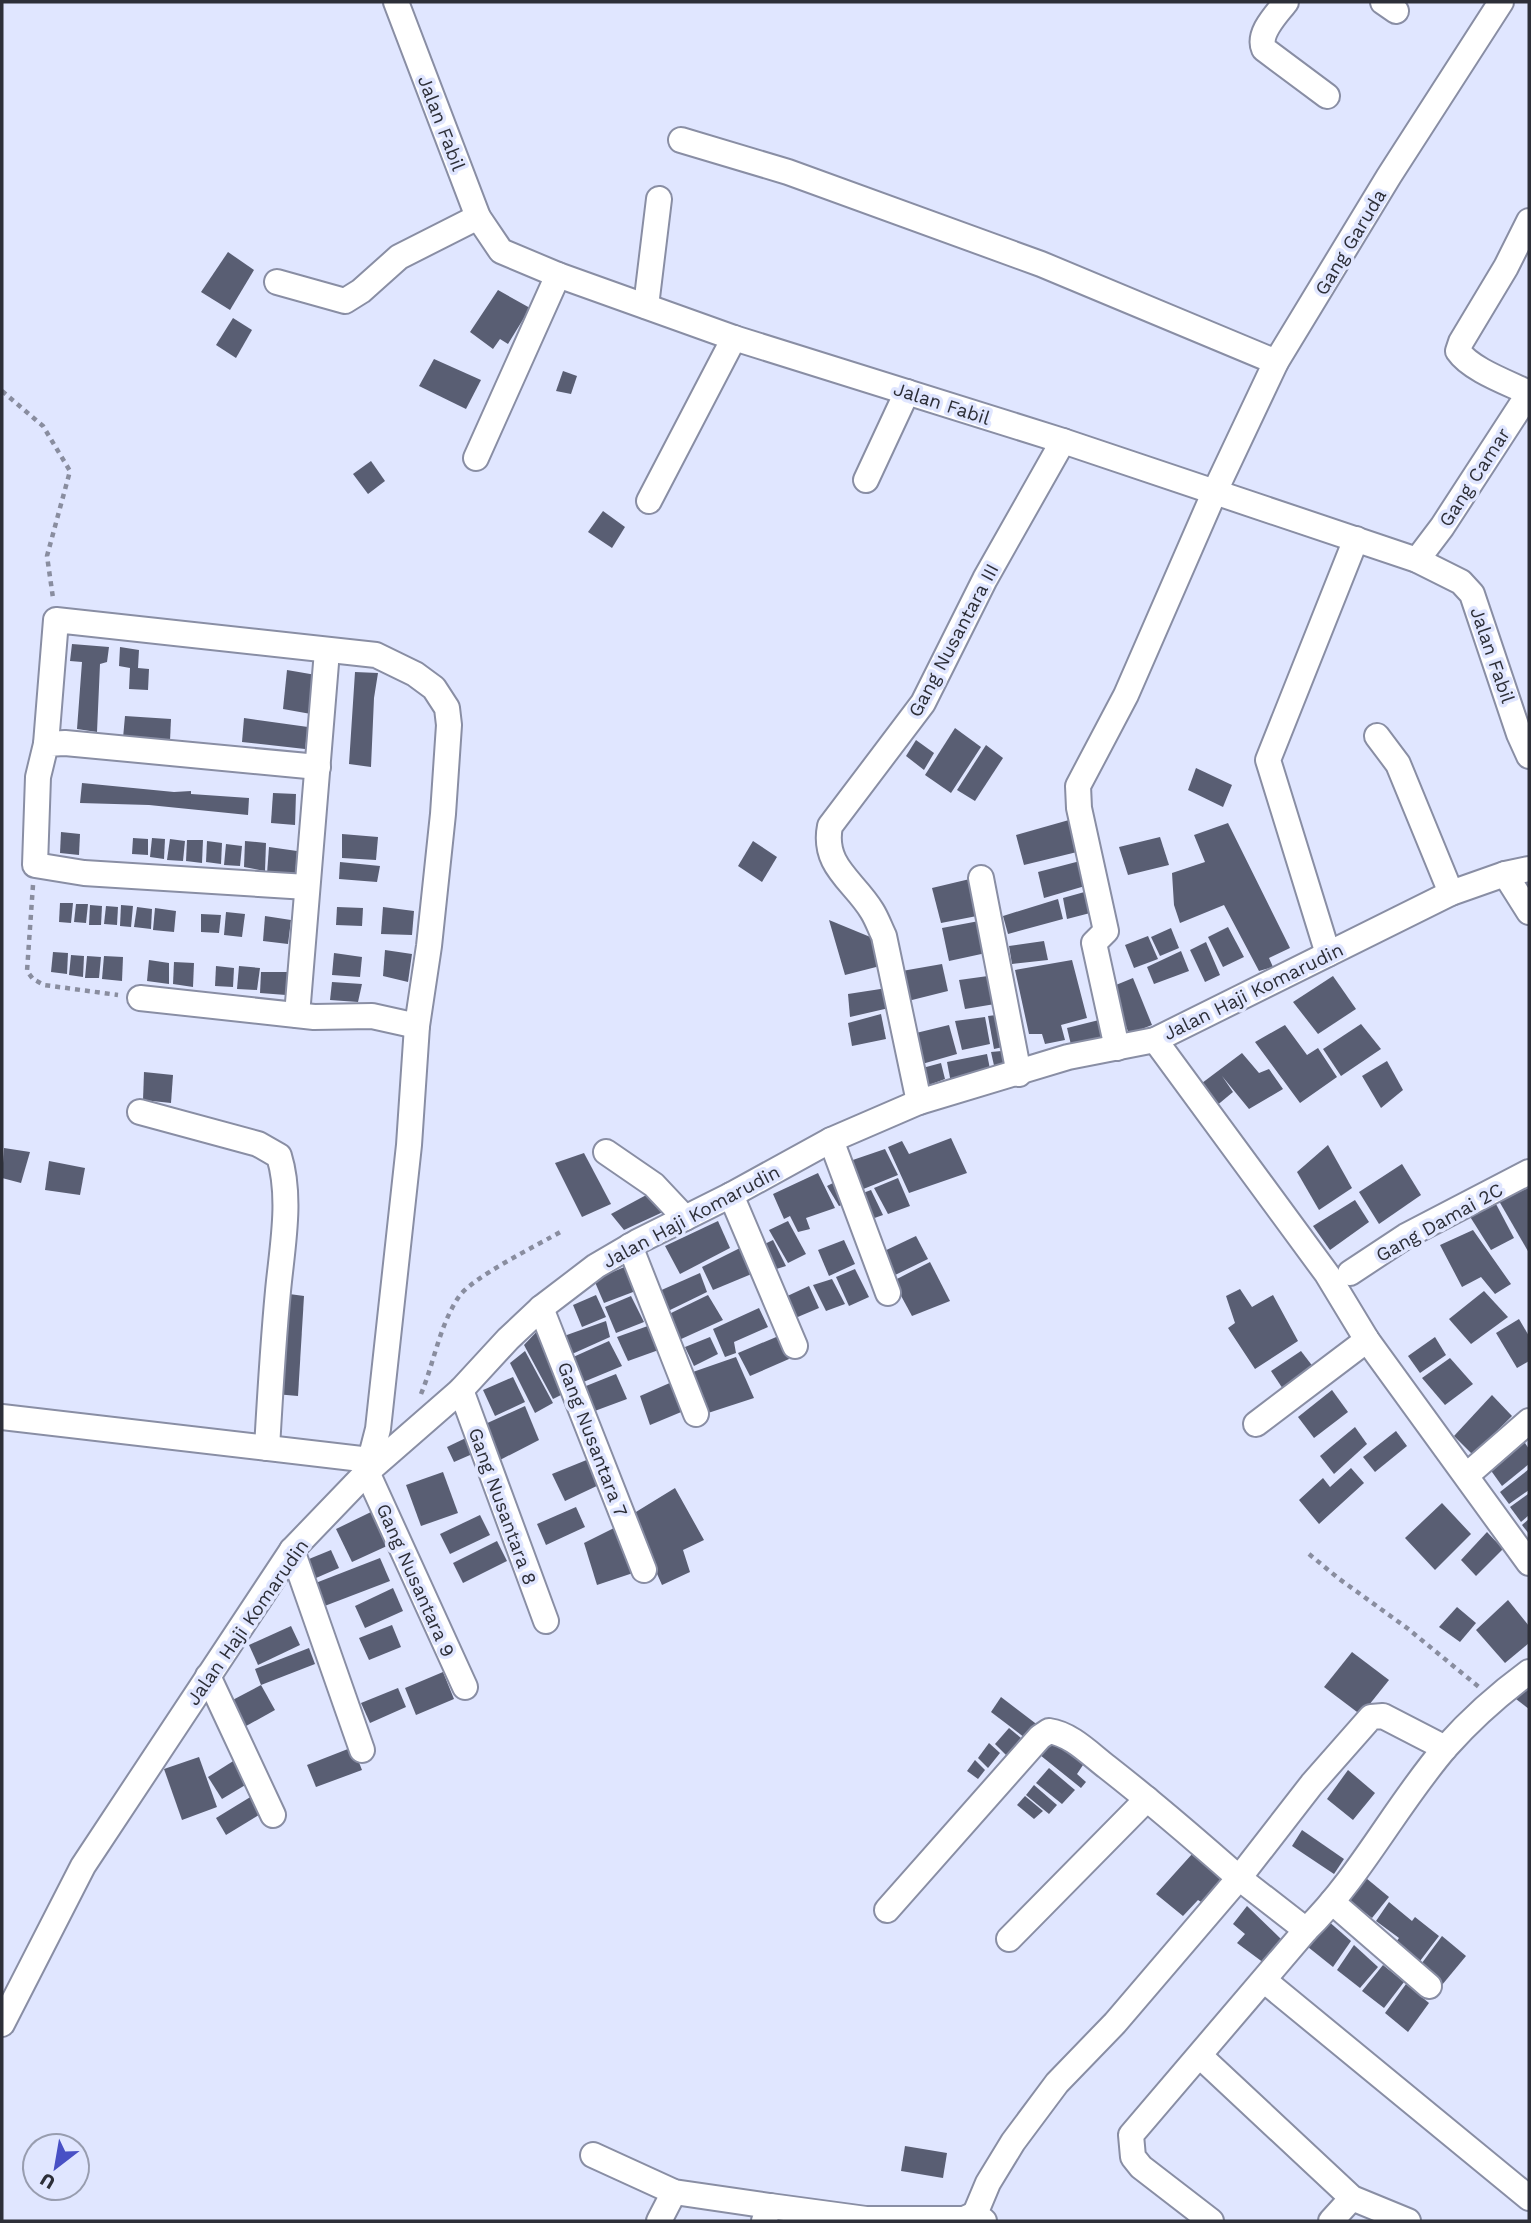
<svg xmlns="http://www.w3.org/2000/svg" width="1531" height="2223" viewBox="0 0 1531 2223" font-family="'Work Sans',sans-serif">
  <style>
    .building { fill: #595e73 }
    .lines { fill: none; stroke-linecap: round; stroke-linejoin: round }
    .minor-casing { stroke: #898ea4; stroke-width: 28 }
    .path { stroke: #898d9f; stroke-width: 4.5; stroke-dasharray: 5 5; stroke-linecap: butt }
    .minor { stroke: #fff; stroke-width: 24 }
    .labels { text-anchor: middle; stroke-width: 7; stroke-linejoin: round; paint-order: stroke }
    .street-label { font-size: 19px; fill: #2d2f38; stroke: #e0e6ff }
  </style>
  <rect width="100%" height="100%" fill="#e0e6ff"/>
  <g class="building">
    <path d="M228 252 254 270 230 310 201 292Z"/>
    <path d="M498 290 530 308 508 344 500 339 493 349 470 332Z"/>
    <path d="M233 318 252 330 236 358 216 345Z"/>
    <path d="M434 359 481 380 466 409 419 386Z"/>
    <path d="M563 371 577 376 571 394 556 391Z"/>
    <path d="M371 461 385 481 368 494 353 474Z"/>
    <path d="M603 511 625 527 612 548 588 532Z"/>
    <path d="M72 644 109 647 107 662 100 664 97 732 77 729 82 662 70 661Z"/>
    <path d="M120 647 139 650 138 668 149 669 148 690 129 689 130 668 119 666Z"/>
    <path d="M287 670 316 675 311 714 283 709Z"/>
    <path d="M355 672 378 673 374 698 371 767 349 764Z"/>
    <path d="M125 716 171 719 170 741 123 738Z"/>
    <path d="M244 718 308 727 305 749 242 742Z"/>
    <path d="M955 728 981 747 951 793 925 775Z"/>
    <path d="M916 740 934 753 924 770 906 756Z"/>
    <path d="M986 745 1003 758 975 801 957 790Z"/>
    <path d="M1196 768 1232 785 1223 807 1188 790Z"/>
    <path d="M82 783 174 792 191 791V794L249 798 248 815 149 805 80 803Z"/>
    <path d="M273 793 296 794 295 825 271 823Z"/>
    <path d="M1069 820 1077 852 1024 865 1016 835Z"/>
    <path d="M1228 823 1290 948 1269 958 1273 967 1259 971 1224 905 1180 923 1174 905 1172 873 1205 862 1194 835Z"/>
    <path d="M61 832 80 834 79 855 60 853Z"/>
    <path d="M342 834 378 837 376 860 342 858Z"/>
    <path d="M1160 837 1169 865 1128 875 1119 847Z"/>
    <path d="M133 838 148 839V855L132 854Z"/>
    <path d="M152 838 165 839 164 859 150 857Z"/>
    <path d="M170 839 185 841 183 861 167 860Z"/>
    <path d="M187 840H203L202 863 186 861Z"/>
    <path d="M207 841 222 843 221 864 206 862Z"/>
    <path d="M245 841 266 843 265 871 244 867Z"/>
    <path d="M753 841 777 857 762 882 738 866Z"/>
    <path d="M226 844 242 846 240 866 224 865Z"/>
    <path d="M269 847 297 851 295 877 267 874Z"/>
    <path d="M1080 861 1085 886 1044 898 1038 872Z"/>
    <path d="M340 862 380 866 377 882 339 879Z"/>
    <path d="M974 878 982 915 941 923 932 888Z"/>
    <path d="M1088 891 1094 912 1067 919 1063 898Z"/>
    <path d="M1058 899 1063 919 1008 934 1003 916Z"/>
    <path d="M60 903H73L71 923 59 922Z"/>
    <path d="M76 904H88L86 923 74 922Z"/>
    <path d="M90 905 102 906 101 925H89Z"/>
    <path d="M121 905 133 906 131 927 120 926Z"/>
    <path d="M106 906 118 907 117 925 104 924Z"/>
    <path d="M137 907 152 909 151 929 134 927Z"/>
    <path d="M337 907 363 908 362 926 336 925Z"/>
    <path d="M383 907 414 911 412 935 381 934Z"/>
    <path d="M155 908 176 911 174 932 153 930Z"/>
    <path d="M226 912 245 914 242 937 224 935Z"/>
    <path d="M201 914 221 915 219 933 201 932Z"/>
    <path d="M265 916 291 920 288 944 263 941Z"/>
    <path d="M829 920 880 941V966L845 975Z"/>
    <path d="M979 921 986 953 949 961 942 928Z"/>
    <path d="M1228 927 1244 957 1223 967 1208 937Z"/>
    <path d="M1171 928 1179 948 1160 956 1151 937Z"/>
    <path d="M1148 936 1158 959 1134 968 1125 945Z"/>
    <path d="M1044 941 1048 960 1012 964 1009 946Z"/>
    <path d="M1206 942 1220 975 1205 982 1190 950Z"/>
    <path d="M385 950 412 954 408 982 383 976Z"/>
    <path d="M1181 951 1189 971 1154 984 1147 967Z"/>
    <path d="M53 952 68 953 67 974 51 972Z"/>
    <path d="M334 953 362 957 360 977 332 975Z"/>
    <path d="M71 955 84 956 83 977 69 975Z"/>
    <path d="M87 956 101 957 99 978H85Z"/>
    <path d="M104 956 123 957 122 981 102 979Z"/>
    <path d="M149 960 169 963V984L147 981Z"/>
    <path d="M1072 960 1087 1018 1061 1025 1065 1040 1045 1044 1042 1034H1029L1015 970Z"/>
    <path d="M174 962 194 963 193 987 173 984Z"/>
    <path d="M942 964 948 991 908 1001 902 971Z"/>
    <path d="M216 966 234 968 233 987 215 986Z"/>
    <path d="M239 966 260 968 257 990 237 989Z"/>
    <path d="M261 972H288L286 995 260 993Z"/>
    <path d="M988 976 995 1004 965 1009 959 980Z"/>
    <path d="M1333 976 1356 1009 1318 1034 1293 1002Z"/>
    <path d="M1133 978 1152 1025 1129 1034 1111 987Z"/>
    <path d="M332 982 362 984 358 1002 330 1000Z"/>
    <path d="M887 988 889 1008 850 1017 848 994Z"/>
    <path d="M881 1014 886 1039 852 1046 848 1023Z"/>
    <path d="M1005 1014 1012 1045 994 1049 988 1016Z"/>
    <path d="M985 1017 990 1044 962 1050 955 1021Z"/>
    <path d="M1107 1018 1112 1039 1072 1049 1067 1028Z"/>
    <path d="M1361 1024 1381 1049 1341 1076 1323 1049Z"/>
    <path d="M949 1025 957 1054 922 1064 916 1033Z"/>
    <path d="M1285 1025 1307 1055 1318 1048 1337 1077 1300 1103 1255 1042Z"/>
    <path d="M1012 1050 1015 1066 995 1070 991 1052Z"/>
    <path d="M1242 1053 1259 1073 1269 1069 1283 1089 1249 1109 1222 1076 1233 1092 1215 1107 1198 1086Z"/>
    <path d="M987 1054 991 1074 951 1083 947 1062Z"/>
    <path d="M1387 1061 1403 1090 1381 1108 1362 1076Z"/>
    <path d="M941 1063 945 1079 921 1088 915 1070Z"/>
    <path d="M144 1072 173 1075 171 1103 143 1100Z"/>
    <path d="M951 1138 967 1173 909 1193 888 1147 902 1141 909 1154Z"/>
    <path d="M1328 1145 1352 1188 1319 1210 1297 1172Z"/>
    <path d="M4 1148 30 1152 21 1183 2 1178Z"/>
    <path d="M885 1149 898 1175 856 1192 844 1163Z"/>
    <path d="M584 1153 611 1204 582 1217 555 1163Z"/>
    <path d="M49 1161 85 1168 80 1195 45 1190Z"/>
    <path d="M1402 1164 1421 1195 1379 1224 1359 1192Z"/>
    <path d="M818 1173 835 1208 806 1218 810 1229 798 1232 790 1216 784 1219 773 1194Z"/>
    <path d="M898 1178 910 1206 888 1214 874 1188Z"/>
    <path d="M841 1179 851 1202 839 1206 827 1186Z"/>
    <path d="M1528 1188 1529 1190V1253L1499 1201Z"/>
    <path d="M871 1190 883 1215 866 1221 855 1196Z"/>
    <path d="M650 1193 663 1212 624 1230 611 1214Z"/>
    <path d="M1355 1200 1369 1222 1330 1250 1313 1226Z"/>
    <path d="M1496 1204 1514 1238 1491 1250 1469 1215Z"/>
    <path d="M718 1221 730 1248 680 1274 665 1246Z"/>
    <path d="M788 1221 806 1254 788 1263 769 1230Z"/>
    <path d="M1473 1230 1511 1284 1495 1294 1481 1277 1462 1287 1440 1245Z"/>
    <path d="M916 1236 928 1259 891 1277 880 1253Z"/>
    <path d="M773 1240 786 1266 770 1271 758 1247Z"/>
    <path d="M844 1240 855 1264 829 1276 818 1250Z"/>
    <path d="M744 1246 754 1273 713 1290 702 1267Z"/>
    <path d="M930 1262 950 1301 912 1316 893 1281Z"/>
    <path d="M629 1265 641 1289 604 1303 594 1280Z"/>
    <path d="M855 1269 869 1297 849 1306 836 1277Z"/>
    <path d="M700 1273 707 1292 666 1312 657 1292Z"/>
    <path d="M832 1279 845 1304 826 1311 813 1285Z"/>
    <path d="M809 1286 819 1308 793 1319 783 1298Z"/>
    <path d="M1240 1289 1252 1307 1273 1295 1298 1341 1255 1369 1228 1328 1235 1323 1226 1296Z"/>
    <path d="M1484 1291 1508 1317 1471 1344 1449 1319Z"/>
    <path d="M282 1293 304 1296 298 1396 275 1394Z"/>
    <path d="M596 1295 606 1317 582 1327 573 1305Z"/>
    <path d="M708 1295 723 1320 679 1340 667 1315Z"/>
    <path d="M631 1296 644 1322 616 1333 605 1307Z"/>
    <path d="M759 1308 768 1327 734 1342 736 1353 725 1357 713 1329Z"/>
    <path d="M1519 1319 1529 1336V1361L1517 1368 1496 1333Z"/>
    <path d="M606 1321 610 1337 572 1354 564 1336Z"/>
    <path d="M659 1322 667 1347 628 1361 617 1337Z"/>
    <path d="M542 1326 569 1391 553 1399 524 1345Z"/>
    <path d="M781 1335 789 1359 750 1376 738 1353Z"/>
    <path d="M710 1337 718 1354 694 1366 685 1347Z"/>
    <path d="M1435 1337 1446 1355 1420 1373 1408 1356Z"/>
    <path d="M609 1341 622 1366 581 1383 571 1358Z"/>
    <path d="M525 1351 553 1403 535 1413 510 1363Z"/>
    <path d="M1301 1351 1314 1368 1283 1389 1271 1371Z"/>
    <path d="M736 1357 754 1398 708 1413 690 1373Z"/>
    <path d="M1450 1358 1473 1384 1445 1405 1422 1378Z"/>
    <path d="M616 1374 627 1399 592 1412 581 1388Z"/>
    <path d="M513 1377 525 1402 495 1416 483 1390Z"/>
    <path d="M672 1382 686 1410 650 1425 640 1396Z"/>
    <path d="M1332 1390 1348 1412 1314 1438 1298 1417Z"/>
    <path d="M1492 1395 1512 1416 1473 1455 1454 1436Z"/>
    <path d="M525 1406 539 1440 500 1460 483 1425Z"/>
    <path d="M1355 1427 1367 1444 1334 1474 1320 1456Z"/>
    <path d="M1396 1431 1407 1446 1375 1472 1363 1457Z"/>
    <path d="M470 1436 477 1452 454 1462 447 1447Z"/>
    <path d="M1521 1437 1529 1449V1464L1502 1486 1487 1465Z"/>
    <path d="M589 1459 601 1484 565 1501 552 1474Z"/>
    <path d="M1351 1468 1364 1483 1319 1524 1299 1500 1323 1478 1330 1487Z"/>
    <path d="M1529 1469V1490L1509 1504 1500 1492Z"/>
    <path d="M443 1472 458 1513 421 1526 406 1485Z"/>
    <path d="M675 1488 704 1540 683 1550 690 1572 662 1585 631 1515Z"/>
    <path d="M1528 1494 1529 1515 1521 1522 1510 1507Z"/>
    <path d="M1442 1503 1471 1534 1435 1570 1405 1538Z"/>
    <path d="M576 1507 585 1527 546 1545 537 1524Z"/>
    <path d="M371 1512 387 1546 352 1562 336 1529Z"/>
    <path d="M480 1515 490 1535 450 1554 440 1534Z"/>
    <path d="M1529 1519V1534L1522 1525Z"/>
    <path d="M614 1528 633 1573 597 1585 584 1543Z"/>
    <path d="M1487 1532 1503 1549 1476 1576 1461 1560Z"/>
    <path d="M497 1541 507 1561 463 1583 453 1563Z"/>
    <path d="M331 1550 339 1568 316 1578 309 1559Z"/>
    <path d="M380 1558 390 1581 322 1607 313 1584Z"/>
    <path d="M393 1588 403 1611 365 1628 355 1606Z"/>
    <path d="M1508 1600 1529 1626V1643L1505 1663 1476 1630Z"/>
    <path d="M1457 1607 1476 1623 1460 1642 1439 1627Z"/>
    <path d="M392 1625 401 1647 369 1660 359 1638Z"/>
    <path d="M291 1626 300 1645 258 1665 249 1645Z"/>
    <path d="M309 1648 315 1664 261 1685 255 1669Z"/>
    <path d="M1352 1652 1389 1680 1361 1715 1324 1687Z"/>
    <path d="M443 1672 454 1699 416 1715 405 1688Z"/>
    <path d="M1529 1681V1709L1516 1699Z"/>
    <path d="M261 1685 275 1710 239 1730 225 1704Z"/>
    <path d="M398 1688 406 1707 370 1723 361 1703Z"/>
    <path d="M1001 1697 1039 1726 1029 1741 991 1712Z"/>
    <path d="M1009 1728 1021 1738 1007 1756 995 1744Z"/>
    <path d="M1053 1738 1085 1762 1077 1774 1086 1782 1081 1788 1040 1755Z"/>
    <path d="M989 1743 1000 1753 988 1768 978 1758Z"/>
    <path d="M353 1747 362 1770 316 1787 307 1765Z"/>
    <path d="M199 1757 217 1807 182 1820 164 1769Z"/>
    <path d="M238 1758 252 1781 222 1799 208 1777Z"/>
    <path d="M975 1760 985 1770 978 1779 967 1771Z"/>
    <path d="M1049 1768 1075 1790 1062 1804 1036 1783Z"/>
    <path d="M1348 1770 1375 1793 1353 1820 1327 1799Z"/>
    <path d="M1034 1785 1057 1805 1049 1814 1026 1795Z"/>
    <path d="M252 1796 262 1813 226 1835 216 1818Z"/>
    <path d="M1025 1796 1043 1811 1034 1819 1017 1805Z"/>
    <path d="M1302 1830 1344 1859 1334 1874 1292 1846Z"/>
    <path d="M1193 1853 1225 1883 1206 1905 1198 1900 1183 1916 1156 1894Z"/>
    <path d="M1366 1878 1389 1897 1372 1918 1349 1901Z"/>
    <path d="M1389 1902 1412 1921 1415 1917 1439 1936 1417 1965 1393 1946 1399 1938 1376 1921Z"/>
    <path d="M1247 1906 1281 1939 1264 1963 1237 1943 1245 1934 1233 1924Z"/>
    <path d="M1327 1920 1351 1941 1333 1967 1308 1947Z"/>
    <path d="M1442 1936 1466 1956 1442 1985 1419 1967Z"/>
    <path d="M1354 1945 1378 1967 1360 1988 1337 1970Z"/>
    <path d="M1383 1965 1404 1982 1384 2008 1362 1991Z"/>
    <path d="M1406 1984 1429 2003 1408 2032 1385 2013Z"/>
    <path d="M905 2146 947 2153 943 2178 901 2171Z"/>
  </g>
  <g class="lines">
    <defs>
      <g id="minor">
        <path d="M396 2 478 217 501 251 558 275 734 338 1063 441 1417 560 1461 582 1472 594 1519 734 1529 756"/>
        <path d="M1286 2C1277 14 1257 33 1264 49L1327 96"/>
        <path d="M1383 2 1396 11"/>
        <path d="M681 140 788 172 1041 264 1276 362"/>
        <path d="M277 282 345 301 361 291 399 257 478 217"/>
        <path d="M646 306 659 199"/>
        <path d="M476 458 558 275"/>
        <path d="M866 480 907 392"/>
        <path d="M649 501 734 338"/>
        <path d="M1417 560 1442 527 1529 393C1509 383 1471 370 1458 351L1461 342 1506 267 1529 221"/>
        <path d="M1377 736 1398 764 1451 893"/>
        <path d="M46 744 56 620 376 655 415 674 434 688 447 708 449 725 443 814 429 946 417 1026 409 1145 378 1429 370 1460"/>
        <path d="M1505 874 1529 912"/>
        <path d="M981 878 1019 1074"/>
        <path d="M307 887 84 873 35 865 38 777 46 744 65 743 318 767"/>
        <path d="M1328 954 1268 760 1356 539"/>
        <path d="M140 998 314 1017 372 1016 417 1026"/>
        <path d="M297 1015 327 651"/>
        <path d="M1155 1040 1327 1274 1367 1340 1529 1563"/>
        <path d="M1117 1048 1094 943 1106 931 1079 808 1078 786 1126 695 1215 491 1276 362 1389 176 1501 2"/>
        <path d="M919 1102 884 936C880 928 877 919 872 911 854 881 822 866 830 826L923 703 985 579 1063 441"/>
        <path d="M140 1112 258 1144 279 1156C292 1198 282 1248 278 1291 273 1343 270 1396 267 1448"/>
        <path d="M831 1140 888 1293"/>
        <path d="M606 1152 654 1185 685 1218"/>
        <path d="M731 1195 795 1346"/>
        <path d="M630 1246 696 1414"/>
        <path d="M1350 1273 1406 1236 1529 1172"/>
        <path d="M541 1308 644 1570"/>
        <path d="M461 1390 546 1621"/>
        <path d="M2 1417 370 1460 367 1472 465 1687"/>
        <path d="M1256 1424 1367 1340"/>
        <path d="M1467 1475 1529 1421"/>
        <path d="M292 1550 362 1750"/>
        <path d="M208 1676 273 1815"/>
        <path d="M1332 1902 1429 1986"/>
        <path d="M887 1910 1040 1737 1049 1731C1071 1734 1090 1754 1107 1767 1153 1803 1196 1840 1239 1878L1312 1784 1371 1717 1383 1716 1445 1748"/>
        <path d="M1009 1939 1147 1799"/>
        <path d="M1265 1981 1529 2198"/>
        <path d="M2 2024 83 1866 292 1550 367 1472 461 1390 508 1339 541 1308 596 1266 637 1242 731 1195 831 1140 919 1102 1068 1057 1155 1040 1451 893 1505 874 1529 869"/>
        <path d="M1200 2056 1352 2198 1408 2221"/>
        <path d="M593 2155 674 2192 770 2206"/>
        <path d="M659 2221 674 2192"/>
        <path d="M764 2221 770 2206 866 2219H964L975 2214"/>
        <path d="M984 2221 975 2214 988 2183 1013 2142 1057 2083 1115 2023 1239 1878 1306 1930C1361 1876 1396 1805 1446 1747 1471 1719 1499 1694 1529 1672"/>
        <path d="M1211 2221 1141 2167 1133 2157 1131 2135 1306 1930"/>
        <path d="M1331 2221 1352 2198"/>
      </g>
    </defs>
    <use href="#minor" class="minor-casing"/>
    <g class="path">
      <path d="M2 391 43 426 70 471 47 556 53 598"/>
      <path d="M33 885 27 971 33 979 44 985 118 995"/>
      <path d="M421 1394C434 1363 439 1327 458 1298 470 1278 538 1245 562 1231"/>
      <path d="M1309 1554 1338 1578 1407 1628 1479 1687"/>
    </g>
    <use href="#minor" class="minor"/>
  </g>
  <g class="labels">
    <g class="street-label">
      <text transform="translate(442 123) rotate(69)" y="7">Jalan Fabil</text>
      <text transform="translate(1350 242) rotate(-59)" y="7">Gang Garuda</text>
      <text transform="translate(942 403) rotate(18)" y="7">Jalan Fabil</text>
      <text transform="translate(1474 477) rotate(-57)" y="7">Gang Camar</text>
      <text transform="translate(953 640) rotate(-62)" y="7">Gang Nusantara III</text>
      <text transform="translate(1493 655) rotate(71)" y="7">Jalan Fabil</text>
      <text transform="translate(1253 991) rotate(-26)" y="7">Jalan Haji Komarudin</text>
      <text transform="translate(691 1216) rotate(-28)" y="7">Jalan Haji Komarudin</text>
      <text transform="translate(1439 1222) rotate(-29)" y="7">Gang Damai 2C</text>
      <text transform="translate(593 1439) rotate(69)" y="7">Gang Nusantara 7</text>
      <text transform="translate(503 1506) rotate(70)" y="7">Gang Nusantara 8</text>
      <text transform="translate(416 1580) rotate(66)" y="7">Gang Nusantara 9</text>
      <text transform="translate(247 1622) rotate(-55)" y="7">Jalan Haji Komarudin</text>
    </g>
  </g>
  <rect width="1531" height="2223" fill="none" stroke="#2d2f38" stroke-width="7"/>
  <g transform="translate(56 2167) rotate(211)"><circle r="33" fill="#e0e6ff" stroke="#989daf" stroke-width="2"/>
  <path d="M0-5L12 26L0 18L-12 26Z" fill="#4850c5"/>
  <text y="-10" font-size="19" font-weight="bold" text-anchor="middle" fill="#2d2f38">U</text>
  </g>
</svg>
